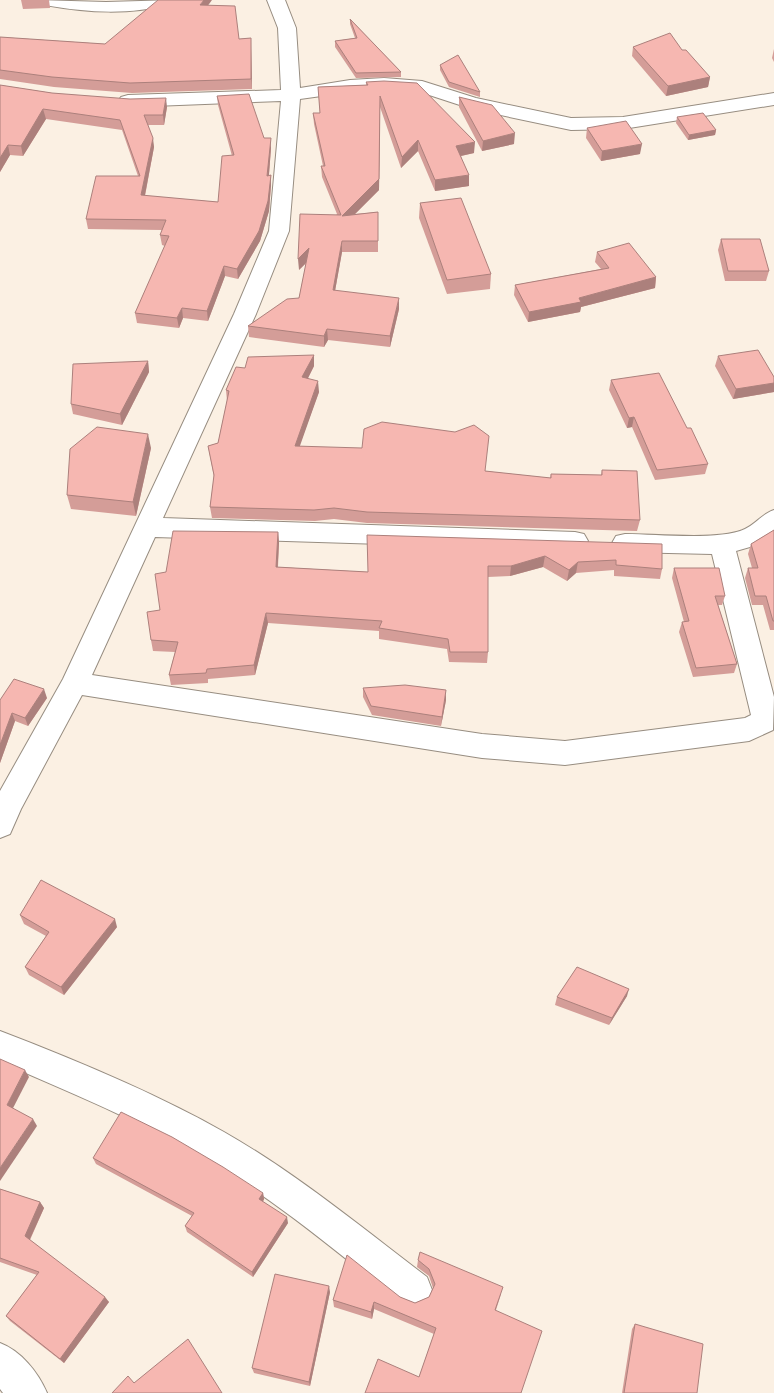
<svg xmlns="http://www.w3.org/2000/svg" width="774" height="1393" viewBox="0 0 774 1393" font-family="'Exo 2',sans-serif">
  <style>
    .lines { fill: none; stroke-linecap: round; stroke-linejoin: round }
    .minor-casing { stroke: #978d81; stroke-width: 2 }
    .minor { fill: #fff; fill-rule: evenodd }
    .wall { fill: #d49d98 }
    .shaded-wall { fill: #ac807c }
    .building { fill: #f6b7b1; stroke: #ac807c }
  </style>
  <rect width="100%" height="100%" fill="#fbf0e3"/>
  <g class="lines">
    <defs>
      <g id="minor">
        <path d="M36 0 106 2 176 0 173 4C129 15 89 13 45 5L39 4Z"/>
        <path d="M267 0H285L296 28 300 88 350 80 384 78 422 81 476 98 571 118 623 117 774 93V105L623 129 571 130 472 109 420 92 384 90 350 92 300 99 289 231 256 314 163 518 575 532 584 534 588 541 584 548 575 550 155 537 92 675 482 734 565 741 745 718 751 715 712 554 625 552 616 550 612 543 616 536 625 534C656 534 719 541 745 529 756 524 762 514 774 510V533L764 543 736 551 774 697 773 730 749 741 565 765 482 758 82 695 21 809 10 834 0 838V791L63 679 234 314 269 231 281 101 128 107 121 105 118 101 121 97 128 95 281 90 278 28Z"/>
        <path d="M0 1031C76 1060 153 1092 224 1132 296 1173 361 1227 427 1277L432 1290 427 1303 414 1308 401 1303C336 1251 272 1197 199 1155 135 1119 67 1091 0 1062Z"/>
        <path d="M0 1343C21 1351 38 1372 47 1393H3L0 1389Z"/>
      </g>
    </defs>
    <use href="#minor" class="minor-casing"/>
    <use href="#minor" class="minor"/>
  </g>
  <g class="wall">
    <path d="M21 0H49L50 8 23 9Z"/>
    <path d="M208 5 239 39 251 38 252 89 132 93 54 87 0 79V37L105 44Z"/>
    <path d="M350 19 401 72V77L356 78 335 47V41L355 38 350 24Z"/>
    <path d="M633 47 682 50 710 77 708 87 666 96 632 56Z"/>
    <path d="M774 49V62L772 58Z"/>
    <path d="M440 65 480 92V97L449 87 440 70Z"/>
    <path d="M366 82 474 153 461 156 469 186 435 191 418 151 401 168 380 107 379 190 355 214 378 212V252H342L335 291 399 309 390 347 328 340 324 347 249 337 248 326 299 298 306 263 299 270 337 214 322 177 321 166H323L314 124 313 113H320L318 87 366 85Z"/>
    <path d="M0 85 52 93 167 107 164 125H148L154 147 145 196 218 202 232 156 218 105 217 96 264 138 271 148 269 175H271V185L269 211 260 241 238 279 225 276 208 321 183 318 179 328 137 323 135 313 165 246 162 245 160 235 162 230 88 229 86 219 138 176 122 130 46 119 23 156 10 155 0 172Z"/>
    <path d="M459 97 514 144 482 151 459 107Z"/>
    <path d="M677 117 716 130 715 135 688 140 676 123Z"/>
    <path d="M587 128 640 154 601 161 586 138Z"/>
    <path d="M420 203 491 274 490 289 447 294 419 218Z"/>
    <path d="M721 239 769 271 766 281H725L718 250Z"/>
    <path d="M597 252 656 277 655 288 581 307 580 312 528 322 514 295 515 285 601 269 595 262Z"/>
    <path d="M314 355V366L308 378 319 392 299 446 485 471 550 478 551 474 601 475 602 470 640 520 637 531 367 523 334 519 315 521 212 518 210 507 214 477 208 446 218 443 227 401 226 390 245 368Z"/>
    <path d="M718 356 774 377V392L733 399 715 366Z"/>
    <path d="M148 361 149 372 122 425 73 414 71 404Z"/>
    <path d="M611 380 708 464 705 474 655 480 632 427 627 428 609 390Z"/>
    <path d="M151 448 136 516 71 509 67 495Z"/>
    <path d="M774 530V630H770L763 605H752L745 578 748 568H752L748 554 751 544Z"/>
    <path d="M278 532 279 543 278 567 368 572 662 544V569L660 579 614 576V570L576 573 567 581 543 567 510 576 488 577V652L487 663 449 662 447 649 379 639V631L268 623 255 675 208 679V683L171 685 169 675 175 652 153 651 151 640 160 610 166 572Z"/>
    <path d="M674 568 725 596 722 605H718L737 664 734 673 693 677 679 632 682 622H684L672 578Z"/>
    <path d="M363 688 446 700 441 726 372 715 363 697Z"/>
    <path d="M47 698 28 726 15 721 0 763V700Z"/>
    <path d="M20 915 117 927 64 995 29 975 25 967 46 936 24 924Z"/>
    <path d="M627 996 609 1025 555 1005 557 997Z"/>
    <path d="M93 1158 263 1193 264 1199 263 1202 288 1223 253 1277 187 1232 185 1226 192 1216 96 1164Z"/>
    <path d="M0 1189 40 1202 44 1208 30 1240 109 1302 64 1363 10 1321 6 1316 37 1275 0 1262Z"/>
    <path d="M418 1260 501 1294 496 1310 419 1377 434 1334 374 1309 372 1319 334 1307 333 1300 400 1297 415 1303 429 1297 433 1288 429 1276 417 1267Z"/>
    <path d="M330 1292 310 1386 254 1373 252 1368Z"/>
    <path d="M635 1324 697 1393H622L632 1329Z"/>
  </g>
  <g class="shaded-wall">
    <path d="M204 0H212L201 15 200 5Z"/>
    <path d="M251 38V48L252 89 251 79Z"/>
    <path d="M710 77 708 87 666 96 668 86Z"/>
    <path d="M166 98 167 107 164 125 163 115Z"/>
    <path d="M380 107 379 190 342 227V216Z"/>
    <path d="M43 109 46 119 23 156 21 146Z"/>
    <path d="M716 130 715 135 688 140 689 135Z"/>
    <path d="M515 133 514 144 482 151 483 141Z"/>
    <path d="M153 138 154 147 143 205 141 195Z"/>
    <path d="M271 138V148L268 186 267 176Z"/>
    <path d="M418 140V151L401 168 402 157Z"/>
    <path d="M475 142 474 153 456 157V146Z"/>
    <path d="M642 144 640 154 601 161 602 151Z"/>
    <path d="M8 145 10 155 0 172V158Z"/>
    <path d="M271 175V185L269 211 260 241 238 279 237 269Z"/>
    <path d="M469 175V186L435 191V180Z"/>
    <path d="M342 241V252L333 302V290Z"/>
    <path d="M309 248 310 259 299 270 298 259Z"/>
    <path d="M224 266 225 276 208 321 207 311Z"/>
    <path d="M656 277 655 288 581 307 580 312 528 322 529 312Z"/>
    <path d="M399 298V309L390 347V336Z"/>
    <path d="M182 308 183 318 179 328 177 318Z"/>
    <path d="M327 329 328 340 324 347V336Z"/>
    <path d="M314 355V366L303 388 302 377Z"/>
    <path d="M148 361 149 372 122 425 120 414Z"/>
    <path d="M318 381 319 392 296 457 295 446Z"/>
    <path d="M774 383V392L733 399 736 389Z"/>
    <path d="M634 417 632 427 627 428 629 418Z"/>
    <path d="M148 434 151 448 136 516 133 502Z"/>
    <path d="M278 532 279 543 277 577 276 567Z"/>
    <path d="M545 556 543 567 510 576 511 566Z"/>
    <path d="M578 562 576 573 567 581 569 570Z"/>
    <path d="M266 613 268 623 255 675 254 665Z"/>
    <path d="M44 689 47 698 28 726 25 718Z"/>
    <path d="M446 690V700L441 726 442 717Z"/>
    <path d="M12 713 15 721 0 763V745Z"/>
    <path d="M115 919 117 927 64 995 61 987Z"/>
    <path d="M629 989 627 996 609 1025 612 1018Z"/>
    <path d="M25 1070 29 1077 11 1112 7 1105Z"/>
    <path d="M33 1119 37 1126 0 1181V1168Z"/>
    <path d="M263 1193 264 1199 261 1205 259 1199Z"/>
    <path d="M40 1202 44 1208 29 1241 25 1236Z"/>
    <path d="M287 1217 288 1223 253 1277 252 1272Z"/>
    <path d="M329 1286 330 1292 310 1386 309 1382Z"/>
    <path d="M105 1297 109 1302 64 1363 60 1359Z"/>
    <path d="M374 1302V1309L372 1319 371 1312Z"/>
  </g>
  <g class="building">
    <path d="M158 0H204L200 5 235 6 239 39 251 38V79L130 83 52 77 0 70V37L105 44Z"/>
    <path d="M350 19 376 46 401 72 356 73 335 41 357 38Z"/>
    <path d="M670 33 682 50H686L710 77 668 86 633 47Z"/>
    <path d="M458 55 480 92 449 82 440 65Z"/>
    <path d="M384 81 417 83 475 142 456 146 469 175 435 180 418 140 402 157 380 96 379 179 342 216 378 212V241H342L333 290 399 298 390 336 327 329 324 336 248 326 287 299 299 298 309 248 298 259 300 214 341 215 321 166H325L313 113H320L318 87 368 85 366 82Z"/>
    <path d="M0 85 52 93 130 99 166 98 163 115H144L153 138 141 195 218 202 222 156 234 155 217 96 249 94 264 138H271L267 176 271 175 268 201 259 231 237 269 224 266 207 311 182 308 177 318 135 313 169 236 160 235 166 220 86 219 96 176H140L120 120 43 109 21 146 8 145 0 158Z"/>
    <path d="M459 97 492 105 515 133 483 141Z"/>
    <path d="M703 113 716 130 689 135 677 117Z"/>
    <path d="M626 121 642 144 602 151 587 128Z"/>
    <path d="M461 198 491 274 447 280 420 203Z"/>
    <path d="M721 239H760L769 271H728Z"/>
    <path d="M629 243 656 277 579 298 581 302 529 312 515 285 609 268 597 252Z"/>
    <path d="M758 350 774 377V383L736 389 718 356Z"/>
    <path d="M314 355 302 377 318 381 295 446 362 448 364 429 382 422 455 432 474 425 489 436 485 471 551 478V474L602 475V470L637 471 640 520 367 512 334 508 314 510 210 507 214 475 208 446 218 443 229 391 226 390 236 367 245 368 248 357Z"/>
    <path d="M148 361 120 414 71 404 73 364Z"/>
    <path d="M659 373 687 428H691L708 464 657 470 634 417 629 418 611 380Z"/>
    <path d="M97 427 148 434 133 502 67 495 70 449Z"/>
    <path d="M774 530V621H773L766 596H755L748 568H758L751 544Z"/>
    <path d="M173 531 278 532 276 567 368 572 367 535 662 544V569L616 565V560L578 562 569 570 545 556 511 566H488V652H450L448 639 379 628 382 621 266 613 254 665 207 669 206 673 169 675 178 642 151 640 147 612 160 610 155 574 166 572Z"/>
    <path d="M674 568H719L725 596H715L737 664 696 668 682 622 689 621Z"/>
    <path d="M14 679 44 689 25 718 12 713 0 745V700Z"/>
    <path d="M405 685 446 690 442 717 371 706 363 688Z"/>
    <path d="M41 880 115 919 61 987 25 967 49 932 20 915Z"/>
    <path d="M577 967 629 989 612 1018 557 997Z"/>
    <path d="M0 1059 25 1070 7 1105 33 1119 0 1168Z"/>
    <path d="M121 1112 172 1137 223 1167 263 1193 259 1199 287 1217 252 1272 185 1226 194 1213 93 1158Z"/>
    <path d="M0 1189 40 1202 25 1236 105 1297 60 1359 6 1316 39 1272 0 1258Z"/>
    <path d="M420 1252 503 1287 495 1310 542 1331 521 1393H365L378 1359 419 1377 436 1328 374 1302 371 1312 333 1300 347 1255 400 1297 415 1303 429 1297 435 1284 429 1269 418 1260Z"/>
    <path d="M275 1274 329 1286 309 1382 252 1368Z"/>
    <path d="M635 1324 703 1344 697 1393H624Z"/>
    <path d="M188 1339 222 1393H112L128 1376 134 1383Z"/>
  </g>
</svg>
